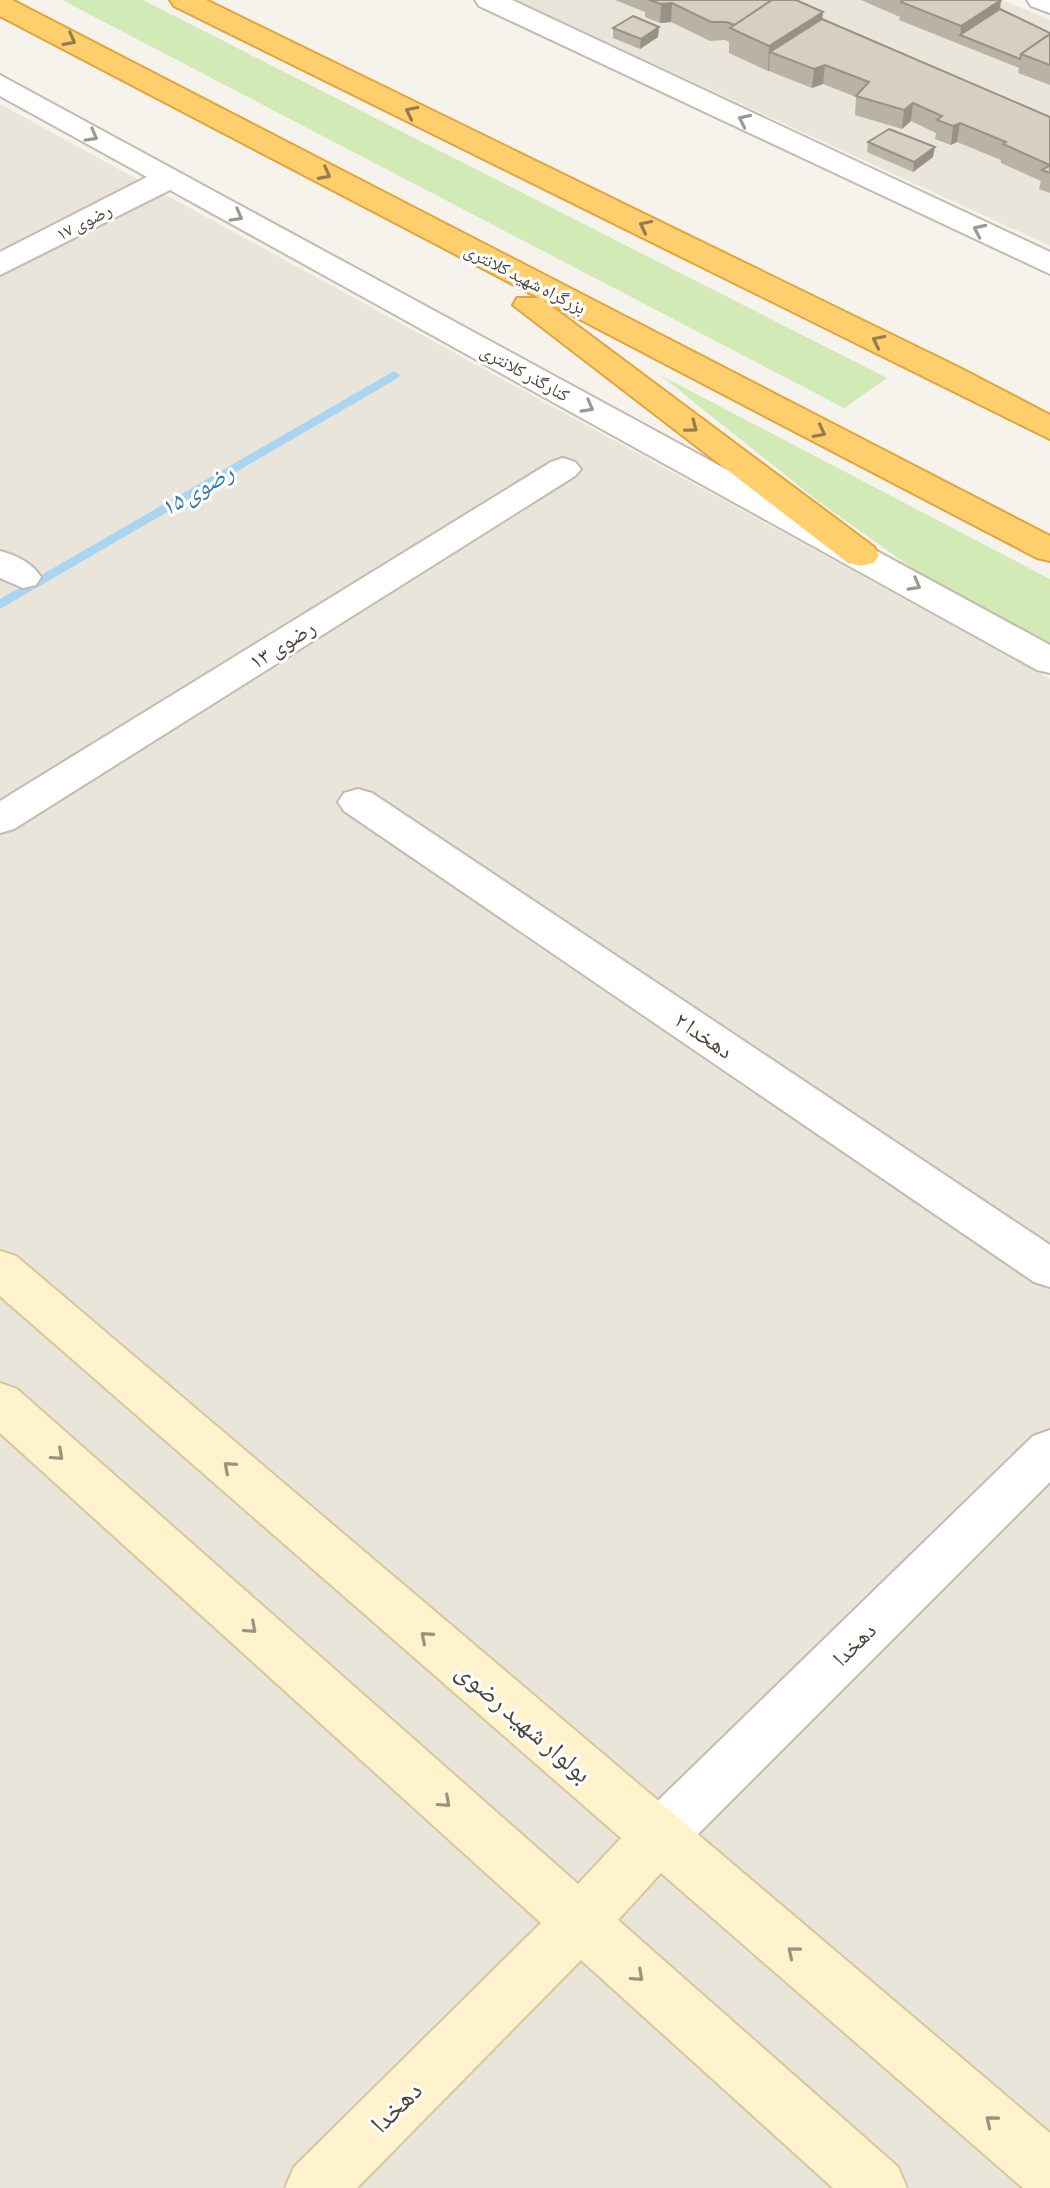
<svg xmlns="http://www.w3.org/2000/svg" width="1050" height="2188" viewBox="0 0 1050 2188" font-family="'Sofia Sans Condensed','Noto Naskh Arabic',sans-serif">
  <style>
    .residential { fill: #eae5da }
    .green { fill: #d2eab5 }
    .lines { fill: none; stroke-linecap: round; stroke-linejoin: round }
    .stream { fill: #a9d4f2; fill-rule: evenodd }
    .street-casing { stroke: #c2bbae; stroke-width: 4 }
    .secondary-casing { stroke: #d6c79b; stroke-width: 4 }
    .highway-casing { stroke: #e0a43c; stroke-width: 4 }
    .street { fill: #fff; fill-rule: evenodd }
    .secondary { fill: #fff3cd; fill-rule: evenodd }
    .highway { fill: #ffcf6e; fill-rule: evenodd }
    .wall { fill: #bab2a6 }
    .shaded-wall { fill: #979187 }
    .building { fill: #d8cfc1; stroke: #979187; stroke-width: 2 }
    .oneway { stroke: #937c4e }
    .oneway2 { stroke: #9c9892 }
    .oneway3 { stroke: #9c937c }
    .labels { text-anchor: middle; stroke-width: 6; stroke-linejoin: round; paint-order: stroke }
    .far-street-label { font-size: 18px; fill: #4b4439; stroke: #fff }
    .street-label { font-size: 22px; fill: #4b4439; stroke: #fff }
    .water-label { font-size: 24px; font-style: italic; fill: #2e7ab2; stroke: #fff }
    .near-street-label { font-size: 26px; fill: #4b4439; stroke: #fff }
  </style>
  <rect width="100%" height="100%" fill="#f6f3ec"/>
  <g class="residential">
    <path d="M515 0H1002L1050 20V246Z"/>
    <path d="M0 104 1050 679V2188H0Z"/>
  </g>
  <g class="green">
    <path d="M62 0H143L887 378 844 408Z"/>
    <path d="M660 375 1050 579V645L912 568 818 501Z"/>
  </g>
  <g class="lines">
    <path class="stream" d="M394 371 400 375 398 378 0 609V599Z"/>
    <defs>
      <g id="street">
        <path d="M475 0H512L1050 252V274L479 6Z"/>
        <path d="M1027 0H1050V13L1031 6Z"/>
        <path d="M0 75 1050 645V673L1037 670 170 190 0 275V252L147 177 0 96Z"/>
        <path d="M563 458 575 462 581 469 575 476 14 829 0 833V801L551 462Z"/>
        <path d="M0 551C16 555 32 563 41 577L36 585 23 588 0 578Z"/>
        <path d="M358 789 372 793 1050 1245V1287L1034 1282 344 811 338 802 344 793Z"/>
        <path d="M1050 1430V1482L677 1855 658 1862 639 1855 631 1837 639 1819 1033 1436Z"/>
      </g>
      <path id="secondary" d="M0 1251 16 1256 1050 2133V2188H1023L661 1873 618 1920 898 2167 907 2188H833L581 1960 357 2188H285L294 2167 541 1923 0 1433V1383L17 1389 578 1884 621 1838 0 1296Z"/>
      <g id="highway">
        <path d="M0 0H12L1050 536V561L1037 558 543 300 874 547 879 555 874 563 861 566 848 563 513 305 517 298H539L0 16Z"/>
        <path d="M170 0H206L960 368 1050 415V439L174 6Z"/>
      </g>
    </defs>
    <use href="#street" class="street-casing"/>
    <use href="#secondary" class="secondary-casing"/>
    <use href="#highway" class="highway-casing"/>
    <use href="#street" class="street"/>
    <use href="#secondary" class="secondary"/>
    <use href="#highway" class="highway"/>
  </g>
  <g class="wall">
    <path d="M615 0H796L822 19 1050 117V193L1039 189 1041 181 1001 163V160L957 142 951 145 935 139 936 133 911 121 902 129 855 115 856 97 823 84 812 88 769 71H768L729 53V42L725 40 710 41 671 22 660 23 645 17V12Z"/>
    <path d="M861 0H1001L1000 9 1050 33V85L1018 73 1019 68 899 20 900 17Z"/>
    <path d="M659 27 658 37 640 49 613 38V28Z"/>
    <path d="M868 142 933 157 913 172 867 152Z"/>
  </g>
  <g class="shaded-wall">
    <path d="M1001 0 999 18 960 35 959 45 961 26Z"/>
    <path d="M672 3 671 22 660 23 661 4Z"/>
    <path d="M823 12 821 37 770 52 769 71H768L769 46Z"/>
    <path d="M659 27 658 37 640 49 641 39Z"/>
    <path d="M825 65 823 84 812 88 814 69Z"/>
    <path d="M913 103 911 121 902 129 904 110Z"/>
    <path d="M960 123 957 142 951 145 953 126Z"/>
    <path d="M935 147 933 157 913 172 914 162Z"/>
  </g>
  <g class="building">
    <path d="M649 0H772L735 25 726 22H711L672 3 661 4Z"/>
    <path d="M772 0H796L823 12 769 46 730 28Z"/>
    <path d="M903 0H1001L961 26 901 2Z"/>
    <path d="M1000 9 1050 33V34L1021 54 1020 59 960 35Z"/>
    <path d="M633 16 659 27 641 39 613 28Z"/>
    <path d="M822 19 1050 117V173L1042 170 1050 165 1003 144 1006 142 960 123 953 126 937 120 942 116 913 103 904 110 856 96 869 82 825 65 814 69 770 52Z"/>
    <path d="M1050 34V65L1021 54Z"/>
    <path d="M889 129 935 147 914 162 868 142Z"/>
  </g>
  <defs><path id="oneway-chevron" d="M-2-3.5L2.5 0L-2 3.5" fill="none" stroke-width="1.6" stroke-linecap="round" stroke-linejoin="round" transform="scale(2)"/></defs>
  <g class="oneway">
    <use href="#oneway-chevron" transform="translate(70 40) rotate(28)"/>
    <use href="#oneway-chevron" transform="translate(411 112) rotate(-154)"/>
    <use href="#oneway-chevron" transform="translate(325 174) rotate(28)"/>
    <use href="#oneway-chevron" transform="translate(645 226) rotate(-154)"/>
    <use href="#oneway-chevron" transform="translate(878 341) rotate(-154)"/>
    <use href="#oneway-chevron" transform="translate(692 427) rotate(37)"/>
    <use href="#oneway-chevron" transform="translate(820 432) rotate(27)"/>
  </g>
  <g class="oneway2">
    <use href="#oneway-chevron" transform="translate(744 120) rotate(-155)"/>
    <use href="#oneway-chevron" transform="translate(92 136) rotate(29)"/>
    <use href="#oneway-chevron" transform="translate(237 216) rotate(29)"/>
    <use href="#oneway-chevron" transform="translate(979 230) rotate(-155)"/>
    <use href="#oneway-chevron" transform="translate(588 407) rotate(29)"/>
    <use href="#oneway-chevron" transform="translate(915 585) rotate(29)"/>
  </g>
  <g class="oneway3">
    <use href="#oneway-chevron" transform="translate(58 1455) rotate(42)"/>
    <use href="#oneway-chevron" transform="translate(229 1467) rotate(-139)"/>
    <use href="#oneway-chevron" transform="translate(251 1628) rotate(42)"/>
    <use href="#oneway-chevron" transform="translate(426 1637) rotate(-139)"/>
    <use href="#oneway-chevron" transform="translate(445 1802) rotate(42)"/>
    <use href="#oneway-chevron" transform="translate(793 1952) rotate(-140)"/>
    <use href="#oneway-chevron" transform="translate(638 1976) rotate(42)"/>
    <use href="#oneway-chevron" transform="translate(991 2121) rotate(-140)"/>
  </g>
  <g class="labels">
    <g class="far-street-label">
      <text transform="translate(84 222) rotate(-27)" y="6">رضوی ۱۷</text>
      <text transform="translate(525 279) rotate(27)" y="6">بزرگراه شهید کلانتری</text>
      <text transform="translate(525 373) rotate(29)" y="6">کنارگذر کلانتری</text>
    </g>
    <g class="street-label">
      <text transform="translate(282 644) rotate(-32)" y="8">رضوی ۱۳</text>
      <text transform="translate(704 1035) rotate(34)" y="8">دهخدا ۲</text>
      <text transform="translate(854 1644) rotate(-45)" y="8">دهخدا</text>
    </g>
    <g class="water-label">
      <text transform="translate(197 490) rotate(-30)" y="8">رضوی ۱۵</text>
    </g>
    <g class="near-street-label">
      <text transform="translate(524 1722) rotate(41)" y="9">بولوار شهید رضوی</text>
      <text transform="translate(396 2107) rotate(-45)" y="9">دهخدا</text>
    </g>
  </g>
</svg>
